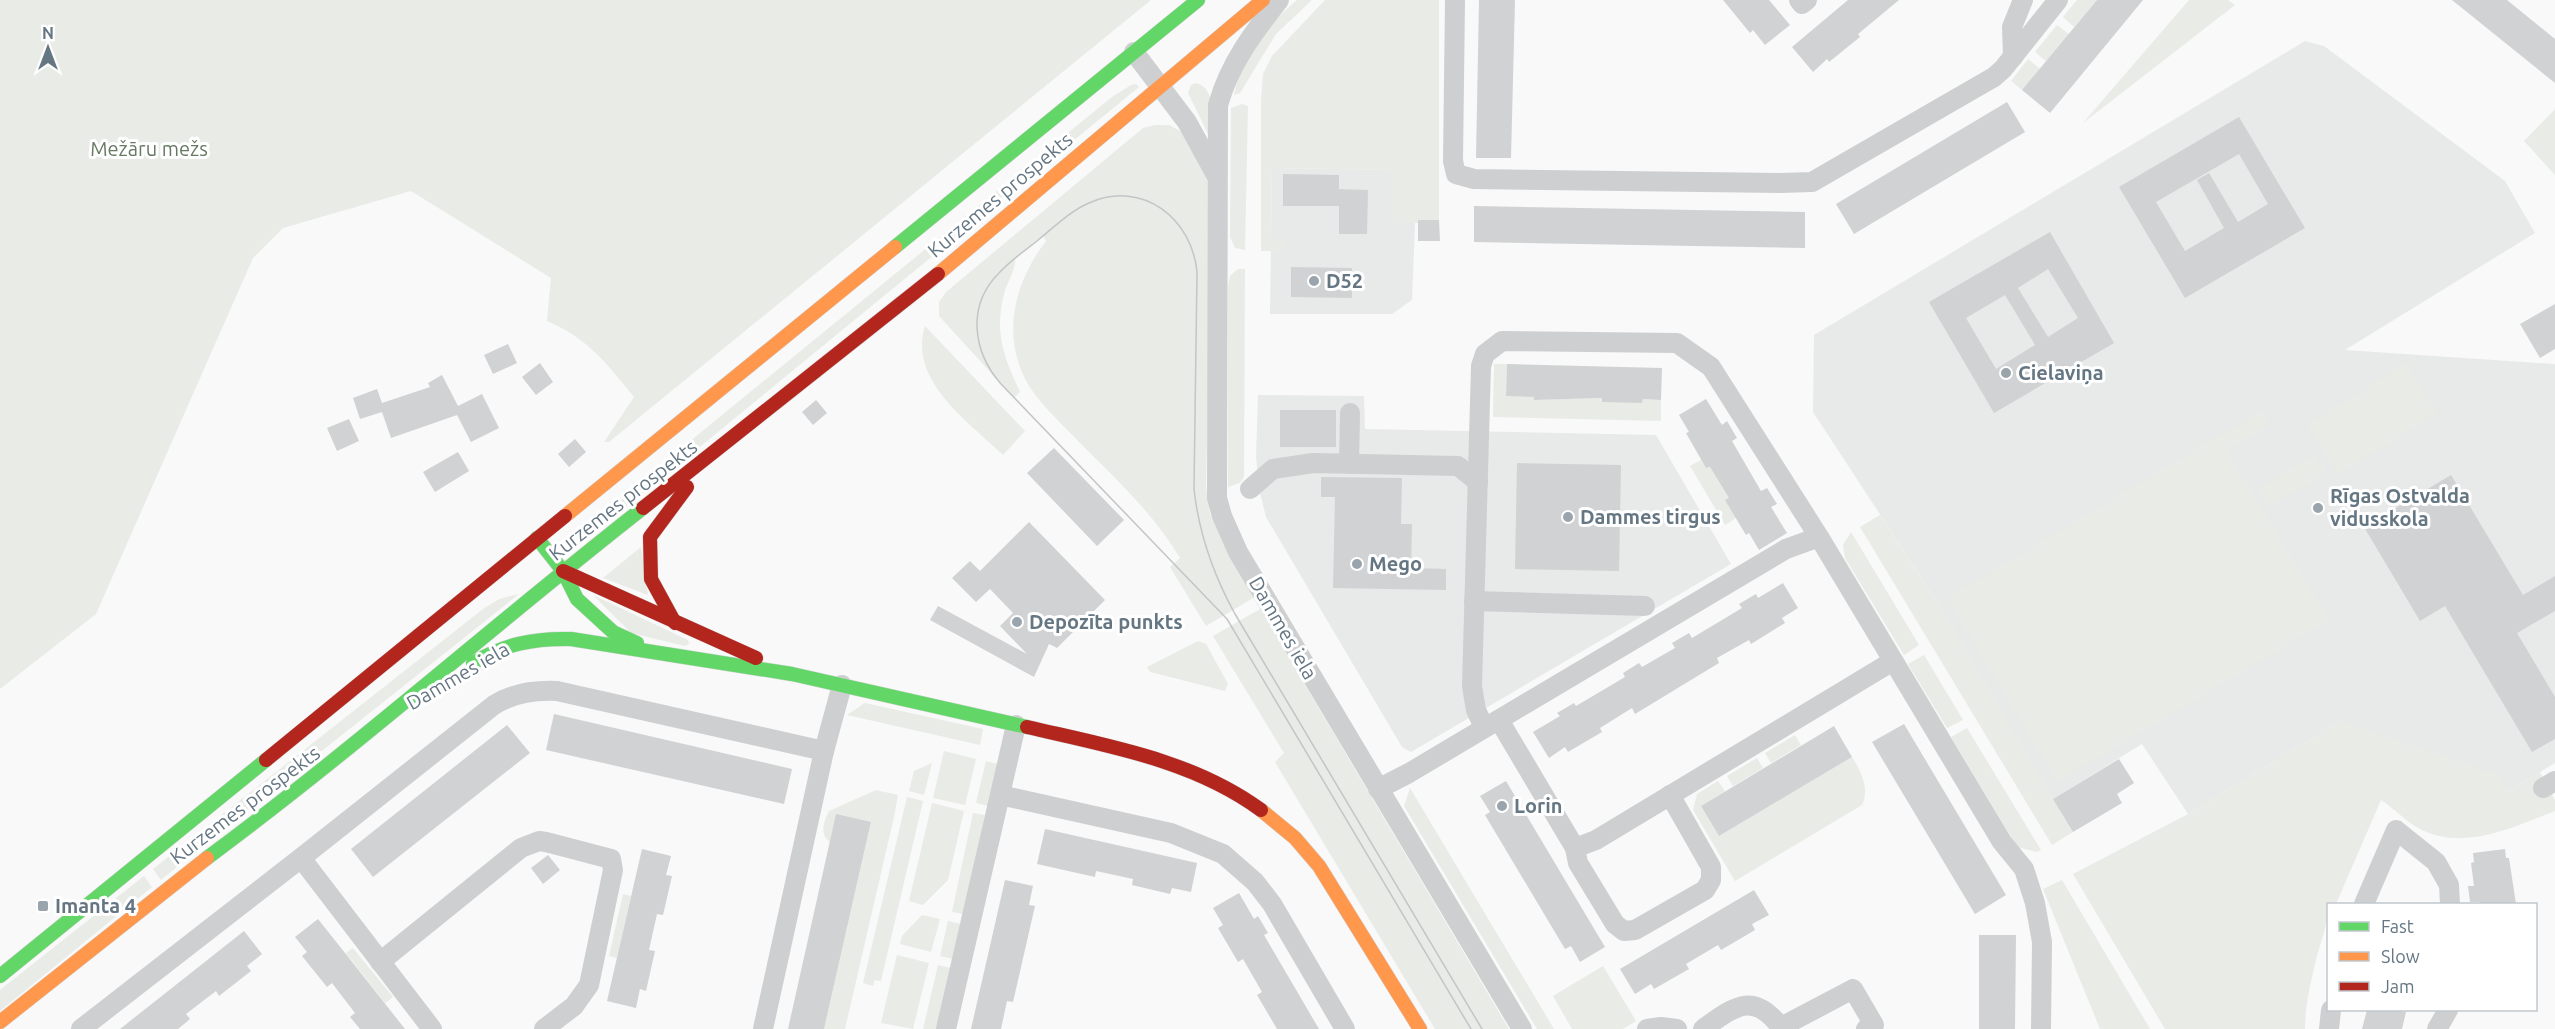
<svg xmlns="http://www.w3.org/2000/svg" width="2555" height="1029" viewBox="0 0 2555 1029" font-family="Ubuntu,sans-serif">
  <style>
    .built { fill: #e8e9e9 }
    .green { fill: #e8ebe6 }
    .building { fill: #d0d2d3; fill-rule: evenodd }
    .lines { fill: none; stroke-linecap: round; stroke-linejoin: round }
    .fast-casing { stroke: #d5d6d7; stroke-width: 15 }
    .slow-casing { stroke: #d5d6d7; stroke-width: 15 }
    .jam-casing { stroke: #d5d6d7; stroke-width: 15 }
    .street { stroke: #cecfd0; stroke-width: 20 }
    .fast { stroke: #63d668; stroke-width: 14 }
    .slow { stroke: #ff974d; stroke-width: 14 }
    .jam { stroke: #b3261e; stroke-width: 14 }
    .tram { stroke: #c3c5c6; stroke-width: 1.5 }
    .poi-dot { fill: #99a4ac; stroke: #fff; stroke-width: 2 }
    .labels { text-anchor: middle; stroke-width: 6; stroke-linejoin: round; paint-order: stroke }
    .park-label { font-size: 20px; fill: #687a64; stroke: #fff }
    .street-label { font-size: 20px; fill: #657683; stroke: #fff }
    .poi-label { font-size: 20px; font-weight: bold; fill: #657683; stroke: #fff; text-anchor: start }
  </style>
  <rect width="100%" height="100%" fill="#f9f9f9"/>
  <g class="built">
    <path d="M2305 41 2324 46 2505 181 2535 233 2345 350 2555 364V763L2507 792 2341 721 2188 814 2142 744 2053 799 1934 597 1813 412 1814 335Z"/>
    <path d="M1272 168 1393 170V223H1415L1412 300 1392 314H1270Z"/>
    <path d="M1258 395 1364 396 1365 429 1656 435 1731 564 1411 752 1402 747 1266 517 1260 493 1256 457Z"/>
  </g>
  <g class="green">
    <path d="M0 0H1151L609 442H604L634 397C606 363 589 339 547 321L551 278 411 191 283 228 253 258 96 614 0 689Z"/>
    <path d="M1297 0H1312L1276 34 1240 93 1234 95C1242 56 1267 25 1297 0Z"/>
    <path d="M1325 0H1439V220H1418V223H1393V170L1272 168 1271 239H1287L1283 248 1279 251H1261V101L1263 74 1272 56Z"/>
    <path d="M2077 0H2097L2074 27 2063 17Z"/>
    <path d="M2189 0H2228L2235 5 2083 123Z"/>
    <path d="M2057 25 2069 34 2046 61 2035 52Z"/>
    <path d="M2028 59 2040 69 2022 90 2011 81Z"/>
    <path d="M1196 83C1218 88 1211 123 1211 140L1188 93 1191 85Z"/>
    <path d="M1136 84 1139 87 608 522V514L613 507 684 446 1112 97 1131 85Z"/>
    <path d="M1242 104 1248 106 1245 250 1235 248 1230 237 1231 108Z"/>
    <path d="M2555 109V175L2524 141Z"/>
    <path d="M1155 125H1169L1182 132 1209 179 1210 302 1206 487 1210 514 1227 549 1255 597 1206 626 1170 567 1180 558C1153 513 1115 478 1078 441 1061 423 1042 406 1029 386 1000 337 1014 283 1046 241L1043 236 1015 259C1016 270 1007 282 1004 294 994 332 1004 358 1020 392L1014 398 939 316V302L946 292 1143 128Z"/>
    <path d="M1238 269H1245L1244 477 1240 483 1228 487V287L1230 276Z"/>
    <path d="M925 326 1025 431 1003 455C968 421 908 381 925 326Z"/>
    <path d="M2405 363 2437 413 2338 475 2307 426Z"/>
    <path d="M1494 364H1507L1506 396 1534 397 1535 400 1602 398 1642 403 1643 399 1661 400V421L1493 417Z"/>
    <path d="M2261 411 2270 425 2227 451 2329 620 2057 782 1947 598Z"/>
    <path d="M2315 454 2326 473 2269 507 2257 489Z"/>
    <path d="M1701 460 1706 468 1710 467 1729 498 1736 518 1725 525 1690 466Z"/>
    <path d="M1880 515 1934 597 2073 832 2052 845 1860 527Z"/>
    <path d="M1851 532 1919 645 1904 655 1845 558 1843 545Z"/>
    <path d="M641 547 648 595 603 578Z"/>
    <path d="M519 594 195 852 161 880 153 869 483 609 499 599Z"/>
    <path d="M593 595 688 640 689 644 685 646 631 633Z"/>
    <path d="M1260 609 1509 1029H1435L1275 762 1284 753 1213 636Z"/>
    <path d="M1198 641 1206 644 1228 684 1225 691 1150 672 1147 667Z"/>
    <path d="M1924 655 1963 720 1947 728 1908 664Z"/>
    <path d="M865 703 983 729 980 745 847 715Z"/>
    <path d="M2341 721 2497 774 2507 792 2540 772 2555 800V811C2513 827 2466 851 2422 830 2407 823 2395 809 2381 800L2336 904H2328C2328 926 2320 943 2315 964 2310 985 2305 1007 2305 1029H2165L2073 874 2188 814Z"/>
    <path d="M1967 728 2041 850 2037 852 2017 847 1951 737Z"/>
    <path d="M1795 735 1801 745 1771 763 1765 753Z"/>
    <path d="M944 751 976 759 965 805 933 798Z"/>
    <path d="M1852 757C1861 771 1870 789 1862 805L1735 881 1693 810 1697 794 1718 781 1725 791 1701 806 1719 836Z"/>
    <path d="M1757 758 1763 768 1733 786 1727 776Z"/>
    <path d="M986 761 998 764 988 806 976 803Z"/>
    <path d="M932 763 924 795 909 791 914 771Z"/>
    <path d="M1410 788 1554 1029H1537L1404 806Z"/>
    <path d="M876 790 898 795 894 817 845 1029H824L871 823 837 815 830 842C819 835 824 821 829 811Z"/>
    <path d="M907 797 923 801 881 981 875 980 873 986 863 983Z"/>
    <path d="M932 803 964 811 948 880 923 905 909 901Z"/>
    <path d="M973 813 985 815 964 914 952 912Z"/>
    <path d="M144 876 152 887 0 1011V990Z"/>
    <path d="M2062 880 2150 1029H2100L2043 889Z"/>
    <path d="M623 894 631 896 617 958 609 956Z"/>
    <path d="M922 915 940 919 931 952 900 944 902 936Z"/>
    <path d="M948 921 961 924 953 959 940 956Z"/>
    <path d="M353 948 393 997 385 1003 346 953Z"/>
    <path d="M897 955 929 963 913 1029 881 1023Z"/>
    <path d="M938 965 951 968 937 1029H923Z"/>
    <path d="M1603 966 1636 1021 1623 1029H1572L1553 996Z"/>
  </g>
  <g class="building">
    <path d="M1479 0H1515L1511 158H1476Z"/>
    <path d="M1723 0H1769L1790 25 1765 45 1753 30 1750 33Z"/>
    <path d="M1848 0H1899L1858 34 1860 37 1829 62 1827 59 1813 72 1792 47Z"/>
    <path d="M2097 0H2143L2050 113 2022 90Z"/>
    <path d="M2452 0H2507L2555 39V83Z"/>
    <path d="M2007 102 2025 132 1854 234 1836 204Z"/>
    <path d="M2239 117 2305 228 2185 298 2119 187ZM2239 154 2268 204 2238 222 2209 173 2197 180 2224 228 2185 251 2156 202Z"/>
    <path d="M1283 174 1339 175V189L1368 190 1367 234H1339V206H1283Z"/>
    <path d="M1474 206 1805 212V248L1474 242Z"/>
    <path d="M1418 220H1439L1440 241H1418Z"/>
    <path d="M2050 232 2114 343 1994 413 1929 302ZM2048 269 2078 318 2048 337 2018 288ZM2005 295 2035 345 1996 369 1966 318Z"/>
    <path d="M1291 267 1352 268V298L1291 297Z"/>
    <path d="M2555 304V349L2540 358 2520 324Z"/>
    <path d="M508 344 517 363 493 374 484 355Z"/>
    <path d="M540 363 553 382 536 395 522 377Z"/>
    <path d="M1507 364 1662 368 1661 400 1643 399 1642 403 1602 402V398L1534 400V397L1506 396Z"/>
    <path d="M442 375 458 406 482 394 499 428 471 442 457 415 391 438 382 412 360 419 353 398 377 389 382 403 430 387 428 383Z"/>
    <path d="M1706 399 1722 425 1727 421 1737 438 1732 441 1761 491 1767 488 1777 504 1771 507 1787 533 1759 550 1749 533 1746 535 1725 500 1729 498 1710 467 1706 468 1686 433 1689 432 1679 415Z"/>
    <path d="M816 400 827 413 813 425 802 412Z"/>
    <rect x="1280" y="410" width="56" height="37"/>
    <path d="M349 419 359 441 337 451 327 428Z"/>
    <path d="M575 439 586 452 569 467 558 454Z"/>
    <path d="M1054 448 1124 520 1097 546 1027 473Z"/>
    <path d="M458 452 469 471 435 492 423 472Z"/>
    <path d="M1517 463 1621 465 1619 571 1515 569Z"/>
    <path d="M2451 475 2523 595 2555 576V611L2517 633 2555 697V739L2532 752 2445 606 2420 621 2364 527Z"/>
    <path d="M1321 477 1402 478 1401 524H1412L1411 568 1446 569V590L1333 588 1335 497H1321Z"/>
    <path d="M1029 522 1105 600 1057 648 1049 644 1034 677 930 620 938 606 1027 654 1000 626 1013 613 990 589 976 602 952 578 970 561 980 571Z"/>
    <path d="M1783 583 1798 608 1782 618 1785 623 1751 644 1749 640 1717 658 1719 663 1635 714 1632 708 1600 728 1602 732 1568 752 1565 747 1549 758 1533 732 1560 716 1557 713 1574 703 1576 706 1625 677 1623 673 1639 663 1642 667 1675 648 1672 643 1689 633 1692 638 1742 608 1739 604 1756 594 1758 598Z"/>
    <path d="M554 714 792 769 784 804 546 750Z"/>
    <path d="M1904 724 2006 895 1975 914 1872 742Z"/>
    <path d="M507 725 530 753 373 877 351 849Z"/>
    <path d="M1834 726 1852 757 1719 836 1701 806Z"/>
    <path d="M2119 759 2134 783 2117 794 2122 803 2073 832 2053 799Z"/>
    <path d="M1506 781 1605 947 1580 962 1571 946 1565 949 1485 815 1490 812 1480 796Z"/>
    <path d="M836 814 871 822 824 1029H788Z"/>
    <path d="M1045 829 1197 863 1191 892 1172 888 1170 894 1132 885 1133 879 1096 871 1095 877 1037 864Z"/>
    <path d="M642 849 671 856 666 875 672 876 663 915 657 914 649 950 655 951 646 991 640 989 636 1008 607 1001Z"/>
    <path d="M2505 849 2506 858H2509L2516 904H2480V902H2470L2468 886H2474L2471 863 2474 862 2473 853Z"/>
    <path d="M548 855 560 870 543 884 531 868Z"/>
    <path d="M1005 880 1033 886 1029 905 1035 906 1013 1002 1007 1001 1001 1029H971Z"/>
    <path d="M1754 890 1769 915 1752 924 1755 930 1721 950 1718 945 1686 964 1689 969 1654 989 1651 984 1635 994 1620 969Z"/>
    <path d="M1239 893 1254 919 1258 916 1268 933 1264 935 1319 1029H1277L1257 995 1262 992 1243 959 1238 962 1218 928 1223 925 1213 908Z"/>
    <path d="M318 919 345 953 405 1029H360L350 1017 355 1013 332 983 327 987 302 956 307 952 295 937Z"/>
    <path d="M244 931 262 954 247 966 251 971 219 996 216 991 186 1014 190 1019 178 1029H120Z"/>
    <path d="M1979 935H2016L2015 1029H1979Z"/>
    <path d="M2367 1010H2403L2402 1012H2406L2402 1029H2362Z"/>
  </g>
  <g class="lines">
    <defs>
      <g id="fast">
        <path d="M895 247 1198 0"/>
        <path d="M537 538 563 571 577 599 613 632 637 643"/>
        <path d="M473 663C505 644 534 638 571 639L792 674 1027 727"/>
        <path d="M207 858C357 747 496 623 643 508"/>
        <path d="M0 976 266 760"/>
      </g>
      <g id="slow">
        <path d="M938 274 1263 0"/>
        <path d="M565 516 895 247"/>
        <path d="M1261 810 1295 838 1319 866 1420 1029"/>
        <path d="M0 1022 207 858"/>
      </g>
      <g id="jam">
        <path d="M643 508 938 274"/>
        <path d="M563 571 756 658"/>
        <path d="M675 623 651 579 650 537 687 487"/>
        <path d="M1027 727C1108 746 1193 760 1261 810"/>
        <path d="M266 760 565 516"/>
      </g>
    </defs>
    <use href="#fast" class="fast-casing"/>
    <use href="#slow" class="slow-casing"/>
    <use href="#jam" class="jam-casing"/>
    <g class="street">
      <path d="M1279 0C1253 33 1230 63 1218 105L1217 498 1222 516 1238 552 1522 1029"/>
      <path d="M1455 0 1453 161 1456 174 1474 179 1780 183 1812 182 1994 77 2003 69 2058 0"/>
      <path d="M1799 0 1802 4 1807 0"/>
      <path d="M1134 52 1187 122 1216 175"/>
      <path d="M2013 57 2012 27 2023 0"/>
      <path d="M1349 464 1350 413"/>
      <path d="M1250 489 1273 469 1313 463 1458 466 1478 482"/>
      <path d="M1474 601 1645 606"/>
      <path d="M1499 720 1575 848 1578 863 1615 924 1624 931 1635 930 1705 890 1711 880V867L1670 795"/>
      <path d="M1484 727 1476 710 1472 686 1481 366 1485 354 1502 341 1677 343 1711 367 1819 537 2002 842 2024 869 2035 903 2042 942 2041 1029"/>
      <path d="M2543 788 2555 781"/>
      <path d="M1378 789 1409 773 1786 549 1819 537"/>
      <path d="M1000 795 1171 833 1223 854 1255 882 1272 904 1345 1029"/>
      <path d="M1575 848 1596 840 1893 661"/>
      <path d="M301 858 432 1029"/>
      <path d="M2364 904 2396 830 2436 862 2449 885 2450 904"/>
      <path d="M380 962 521 848 539 841 546 842 611 859 613 870 589 985 574 1006 544 1029"/>
      <path d="M1781 1027 1853 989 1874 1025 1866 1029"/>
      <path d="M81 1029 301 858 494 705C513 693 535 690 557 691L824 751"/>
      <path d="M763 1029 824 751 842 685"/>
      <path d="M946 1029 1016 725"/>
      <path d="M1647 1029 1661 1027 1677 1029"/>
      <path d="M1703 1029C1735 1006 1754 990 1782 1029"/>
      <path d="M2329 1029 2331 1010"/>
      <path d="M2437 1029 2448 1010"/>
    </g>
    <use href="#fast" class="fast"/>
    <use href="#slow" class="slow"/>
    <use href="#jam" class="jam"/>
    <path class="tram" d="M1471 1029 1227 619 1001 384C973 352 966 306 999 273 1010 261 1024 251 1037 241 1053 228 1070 211 1089 203 1143 179 1192 219 1197 272L1194 489C1199 535 1213 574 1235 614L1482 1029"/>
  </g>
  <g class="poi-dot">
    <circle cx="1314" cy="281" r="6"/>
    <circle cx="2006" cy="373" r="6"/>
    <circle cx="2318" cy="508" r="6"/>
    <circle cx="1568" cy="517" r="6"/>
    <circle cx="1357" cy="564" r="6"/>
    <circle cx="1017" cy="622" r="6"/>
    <circle cx="1502" cy="806" r="6"/>
    <rect x="37" y="900" width="12" height="12" rx="3"/>
  </g>
  <g class="labels">
    <g class="park-label">
      <text x="149" y="156">Mežāru mežs</text>
    </g>
    <g class="street-label">
      <text transform="translate(1000 195) rotate(-40)" y="7">Kurzemes prospekts</text>
      <text transform="translate(623 500) rotate(-38)" y="7">Kurzemes prospekts</text>
      <text transform="translate(1283 628) rotate(60)" y="7">Dammes iela</text>
      <text transform="translate(458 676) rotate(-30)" y="7">Dammes iela</text>
      <text transform="translate(245 805) rotate(-37)" y="7">Kurzemes prospekts</text>
    </g>
    <g class="poi-label">
      <text x="1326" y="288">D52</text>
      <text x="2018" y="380">Cielaviņa</text>
      <text x="2330" y="503">Rīgas Ostvalda<tspan x="2330" dy="23">vidusskola</tspan></text>
      <text x="1580" y="524">Dammes tirgus</text>
      <text x="1369" y="571">Mego</text>
      <text x="1029" y="629">Depozīta punkts</text>
      <text x="1514" y="813">Lorin</text>
      <text x="55" y="913">Imanta 4</text>
    </g>
  </g>
  <rect x="2327" y="903" width="210" height="108" fill="#ffffff" stroke="#c1c8cd" stroke-width="1.5"/>
  <rect x="2339" y="922" width="30" height="9" fill="#63d668" stroke="#c1c8cd" stroke-width="1.5"/>
  <text x="2381" y="933" font-size="18" fill="#657683">Fast</text>
  <rect x="2339" y="952" width="30" height="9" fill="#ff974d" stroke="#c1c8cd" stroke-width="1.5"/>
  <text x="2381" y="963" font-size="18" fill="#657683">Slow</text>
  <rect x="2339" y="982" width="30" height="9" fill="#b3261e" stroke="#c1c8cd" stroke-width="1.5"/>
  <text x="2381" y="993" font-size="18" fill="#657683">Jam</text>
  <g transform="translate(48 48)" stroke="#ffffff" stroke-width="4.5" paint-order="stroke">
  <path d="M0-4.5L10 22L0 15L-10 22Z" fill="#657683"/>
  <text y="-9" font-size="16" font-weight="bold" text-anchor="middle" fill="#657683">N</text>
  </g>
</svg>
